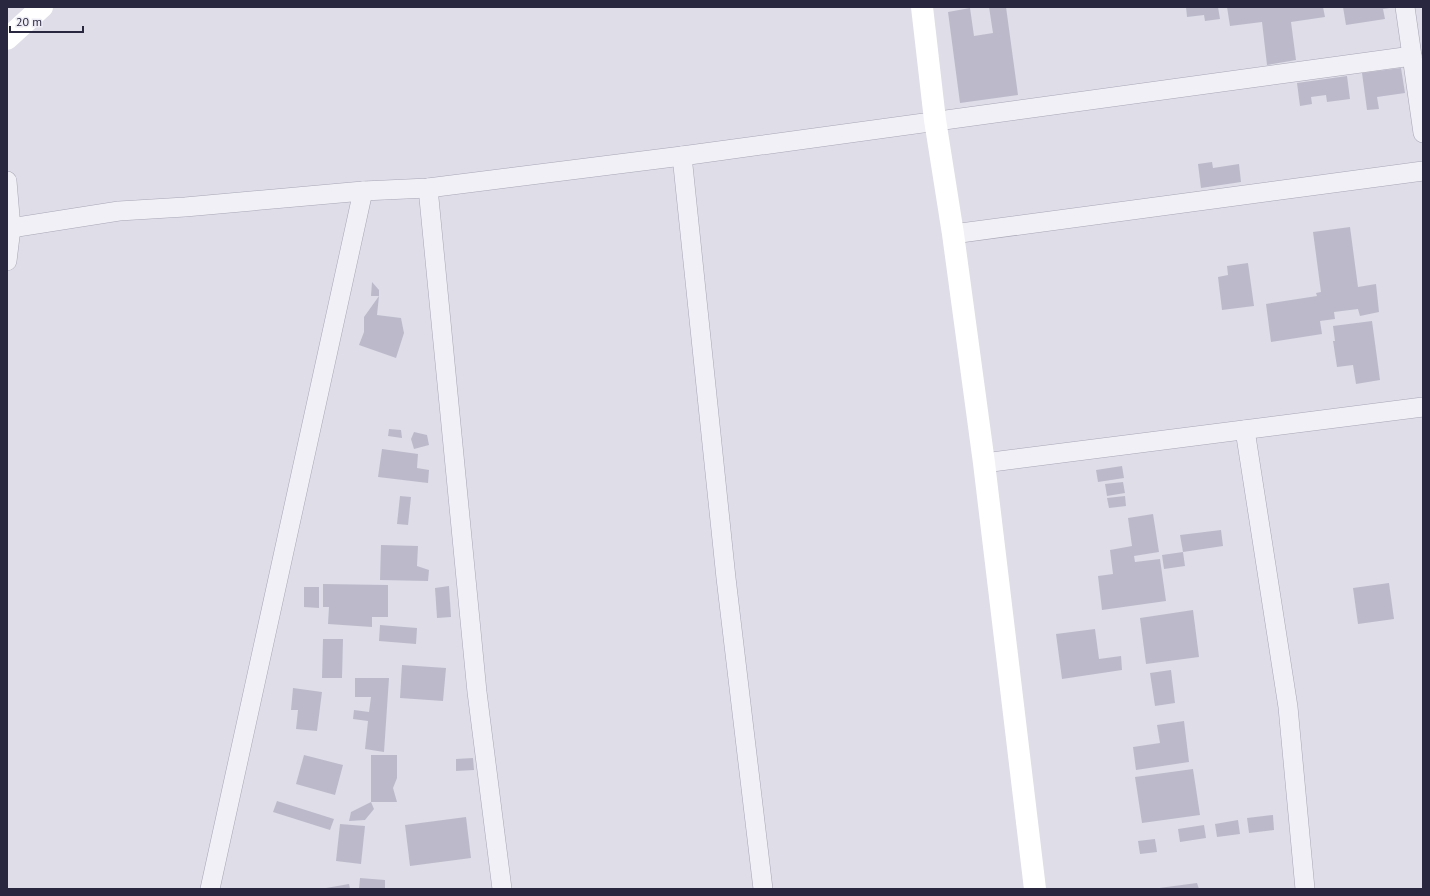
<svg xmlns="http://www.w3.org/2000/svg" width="1430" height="896" viewBox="0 0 1430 896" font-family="'PT Sans',sans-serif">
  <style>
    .building { fill: #bcbaca }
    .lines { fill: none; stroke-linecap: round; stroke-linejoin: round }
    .street-casing { stroke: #a8a6b5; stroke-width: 20 }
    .street { stroke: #f1f0f6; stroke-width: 19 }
    .secondary { stroke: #fff; stroke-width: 22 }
  </style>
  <rect width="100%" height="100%" fill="#dedde8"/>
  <g class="building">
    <path d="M989 7H1006L1018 95 960 103 948 12 970 8 974 36 993 33Z"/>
    <path d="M1186 7H1218L1220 19 1205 21 1204 15 1187 17Z"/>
    <path d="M1227 7H1323L1325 17 1291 22 1296 60 1267 65 1262 22 1230 26Z"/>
    <path d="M1343 7H1390V8L1383 9 1385 19 1346 25Z"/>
    <path d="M1401 68 1405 93 1377 97 1379 109 1367 110 1362 73Z"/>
    <path d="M1347 76 1350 99 1327 102 1326 95 1311 97 1312 104 1300 106 1297 83Z"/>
    <path d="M1212 162 1213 168 1239 164 1241 182 1201 188 1198 164Z"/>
    <path d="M1350 227 1358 287 1376 284 1379 312 1360 316 1358 309 1334 312 1335 319 1320 321 1322 334 1271 342 1266 304 1317 296 1316 293 1321 292 1313 232Z"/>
    <path d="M1248 263 1254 306 1222 310 1218 277 1228 275 1227 266Z"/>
    <path d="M372 282 379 290V296H371Z"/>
    <path d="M379 296 377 315 401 318 404 333 396 358 359 345 364 332V317Z"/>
    <path d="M1372 321 1380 380 1356 384 1353 365 1337 367 1333 341H1335L1333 326Z"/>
    <path d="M389 429 401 430 402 438 388 436Z"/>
    <path d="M414 432 427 435 429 445 414 449 411 439Z"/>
    <path d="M382 449 418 454 417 468 429 470 428 483 378 477Z"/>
    <path d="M1122 466 1124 478 1098 482 1096 470Z"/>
    <path d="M1123 482 1125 493 1107 496 1105 484Z"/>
    <path d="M400 496 411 497 408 525 397 524Z"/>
    <path d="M1125 496 1126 506 1109 508 1107 498Z"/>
    <path d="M1153 514 1159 552 1134 556 1135 562 1160 559 1166 601 1102 610 1098 576 1113 574 1110 550 1132 546 1128 518Z"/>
    <path d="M1221 530 1223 546 1183 552 1180 535Z"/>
    <path d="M381 545 418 546 417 566 429 570 428 581 380 580Z"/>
    <path d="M1183 552 1185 566 1164 569 1162 555Z"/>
    <path d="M1389 583 1394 619 1358 624 1353 588Z"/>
    <path d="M323 584 388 585V617H372V627L328 624 329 607H323Z"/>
    <path d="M449 586 451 617 437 618 435 588Z"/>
    <path d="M304 587H319V608L304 607Z"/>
    <path d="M1193 610 1199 657 1146 664 1140 618Z"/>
    <path d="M380 625 417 628 416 644 379 641Z"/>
    <path d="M1095 629 1099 659 1121 656 1122 670 1062 679 1056 634Z"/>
    <path d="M323 639H343L342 678H322Z"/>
    <path d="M402 665 446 668 443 701 400 698Z"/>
    <path d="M1171 670 1175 703 1155 706 1150 673Z"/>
    <path d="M355 678H389L384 752 365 749 368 721 353 719 354 710 369 712 371 697H355Z"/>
    <path d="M293 688 322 692 317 731 296 729 298 710H291Z"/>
    <path d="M1184 721 1189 762 1136 770 1133 747 1160 743 1157 725Z"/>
    <path d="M304 755 343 765 335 795 296 784Z"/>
    <path d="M371 755H397V778L393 788 397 802H371Z"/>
    <path d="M473 758 474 770 456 771V759Z"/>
    <path d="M1193 769 1200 815 1142 823 1135 777Z"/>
    <path d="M277 801 334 819 330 830 273 812Z"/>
    <path d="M371 802 374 809 365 820 349 821 351 812Z"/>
    <path d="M1273 815 1274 830 1249 833 1247 818Z"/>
    <path d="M466 817 471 858 410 866 405 825Z"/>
    <path d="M1238 820 1240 834 1217 837 1215 824Z"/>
    <path d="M340 824 365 826 361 864 336 861Z"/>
    <path d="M1204 825 1206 838 1180 842 1178 829Z"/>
    <path d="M1155 839 1157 852 1140 854 1138 841Z"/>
    <path d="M360 878 385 880V889H359Z"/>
    <path d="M1197 883 1199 889H1159V888Z"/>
    <path d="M349 884 350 889H326V888Z"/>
  </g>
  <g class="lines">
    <defs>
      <g id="street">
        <path d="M1405 7 1423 133"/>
        <path d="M682 156 726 578 763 889"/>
        <path d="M7 181 11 228 7 261"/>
        <path d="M428 188 477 692 502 889"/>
        <path d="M11 228 119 211 185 207 363 191 428 188 682 156 1412 56"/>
        <path d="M953 234 1423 171"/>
        <path d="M1245 430 1288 707 1305 889"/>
        <path d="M984 463 1423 407"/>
        <path d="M210 889 363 191"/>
      </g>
    </defs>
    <use href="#street" class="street-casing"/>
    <use href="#street" class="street"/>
    <g class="secondary">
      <path d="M922 7 935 120 953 234 984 463 1035 889"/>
      <path d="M7 39 42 7"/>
    </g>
  </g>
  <rect width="1430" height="896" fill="none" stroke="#29263f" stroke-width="16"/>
  <path d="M10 26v6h73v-6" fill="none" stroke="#29263f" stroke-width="2"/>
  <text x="16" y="26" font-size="12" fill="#29263f" stroke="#edecf5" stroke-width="3" paint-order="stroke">20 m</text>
</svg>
